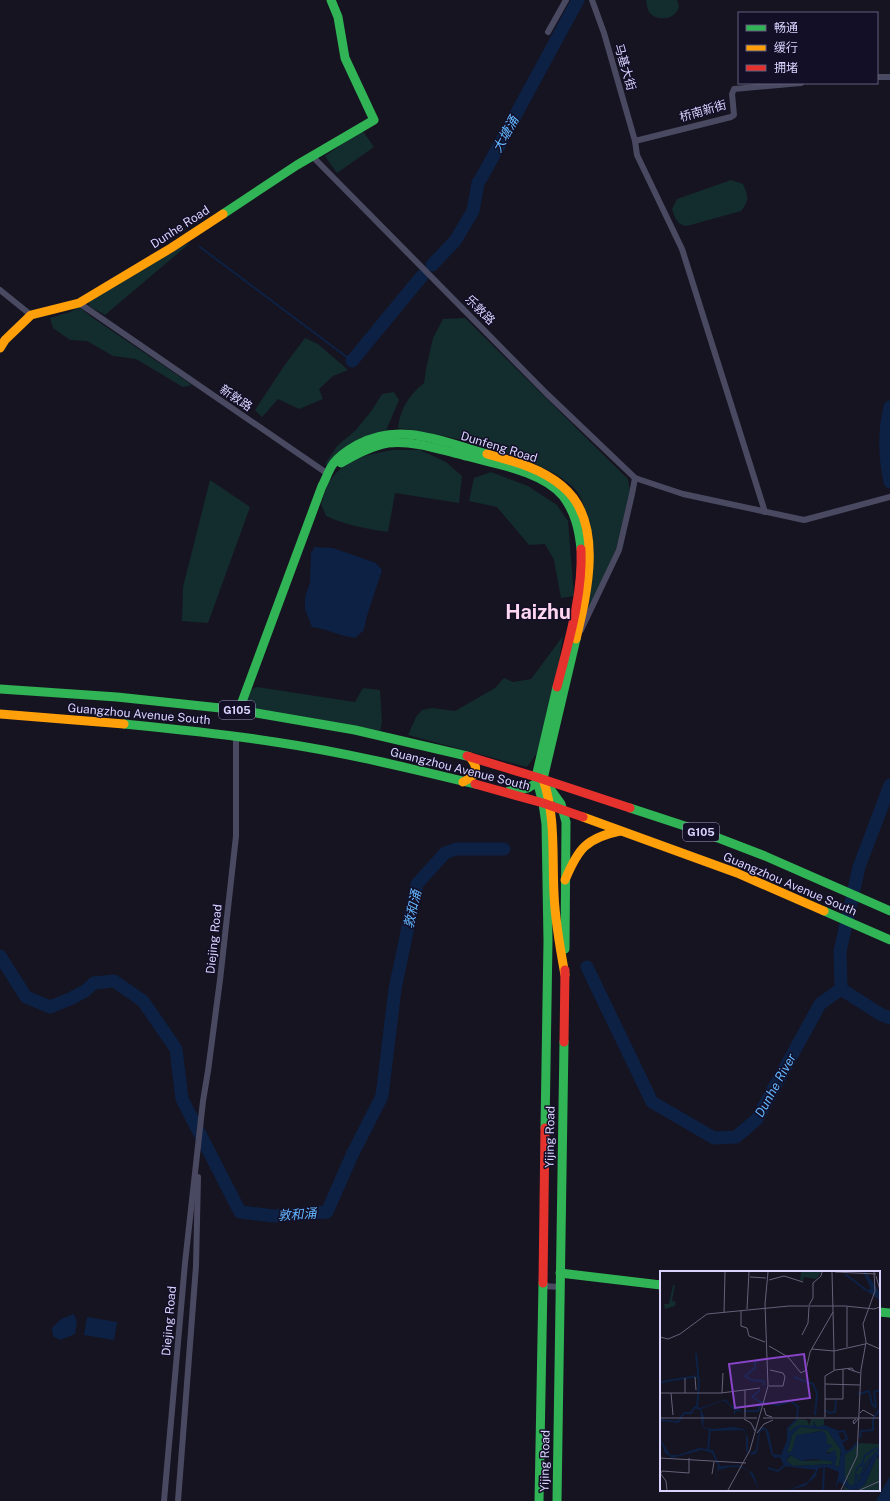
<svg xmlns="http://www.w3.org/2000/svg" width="890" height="1501" viewBox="0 0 890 1501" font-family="'Public Sans','Noto Sans SC',sans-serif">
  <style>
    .green { fill: #132c2d }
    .water { fill: #0d2144 }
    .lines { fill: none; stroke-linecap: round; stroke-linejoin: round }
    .stream { stroke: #0d2144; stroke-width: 2 }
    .river { stroke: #0d2144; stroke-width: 13 }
    .street { stroke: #4a4962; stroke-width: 6 }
    .fast { stroke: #30b455; stroke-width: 9 }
    .slow { stroke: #ff9f0a; stroke-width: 9 }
    .jam { stroke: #e5322d; stroke-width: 9 }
    .labels { text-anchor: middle; stroke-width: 3; stroke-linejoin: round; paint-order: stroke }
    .shield { fill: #130f26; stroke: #9e99be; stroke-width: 1 }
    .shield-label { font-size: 11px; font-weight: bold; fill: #d9d4ff }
    .street-label { font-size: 12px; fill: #d9d4ff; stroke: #130f26 }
    .water-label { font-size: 13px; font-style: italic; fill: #62b6ff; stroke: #130f26 }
    .town-label { font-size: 20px; font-weight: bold; fill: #ffd6f0; stroke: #130f26 }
    .inset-river { fill: none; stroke: #0d2144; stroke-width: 2 }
    .inset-road { fill: none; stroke: #64617a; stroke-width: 1 }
    .view { fill: #8945c9; fill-opacity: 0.15; stroke: #8945c9; stroke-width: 2 }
    .inset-edge { fill: none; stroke: #d9d4ff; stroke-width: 2 }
  </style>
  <rect width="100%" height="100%" fill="#161421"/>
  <g class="green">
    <path d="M646 0H677L679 6C678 10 676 14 672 16 666 20 654 19 649 12 647 9 647 4 646 0Z"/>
    <path d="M362 130 374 147 337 173 325 156Z"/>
    <path d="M731 180 743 184C748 196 750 200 741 211L687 226C677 225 675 218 672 209L677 199Z"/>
    <path d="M190 243 105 315 89 306V301L174 249Z"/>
    <path d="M79 307 93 318 192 385 183 387 136 359 113 356 87 341 70 340 53 328 50 318 70 312Z"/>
    <path d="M465 318 628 479 630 491 616 549 585 619V511C583 502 580 494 573 487 539 455 444 434 398 428 400 409 409 395 424 383L426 369 433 338 443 319Z"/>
    <path d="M305 338 318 344 348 370 333 376 319 389 323 399 299 409 278 399 262 417 255 410 284 366Z"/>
    <path d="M394 392 399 400 385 433 329 466 325 464 337 446 356 430 372 410 382 394Z"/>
    <path d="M393 450H420L446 462 462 476 459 503 395 493 388 532C367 529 346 525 326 516L321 504C324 496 326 487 330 481 344 459 369 454 393 450Z"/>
    <path d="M491 472 528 486 557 505 568 521 574 596 561 598 554 560 545 544 529 545 497 507 469 501 474 478Z"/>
    <path d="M210 480 250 507 208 623 182 621 183 587Z"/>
    <path d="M563 636 559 662 537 753 527 767 408 735 416 717 422 710 432 708 455 711 495 688 504 678 513 682 531 679Z"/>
    <path d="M257 687 355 702 363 688 380 690 382 722 380 732 243 708C246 700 248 690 257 687Z"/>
  </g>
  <g class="water">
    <path d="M315 547 333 548 376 563 382 570 366 619 364 630 355 638C340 636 327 629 312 627L305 609V597L310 583 311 553Z"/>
    <path d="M74 1314 77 1322 75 1334 60 1340 53 1336 52 1328 61 1319Z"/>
    <path d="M87 1317 117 1322 114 1340 84 1335Z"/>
    <path d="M890 1476V1501H876Z"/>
  </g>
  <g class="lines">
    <path class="stream" d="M200 247 352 361"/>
    <g class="river">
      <path d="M432 265 455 241 473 211 478 183 483 175 578 0"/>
      <path d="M352 361 422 276"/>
      <path d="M890 407C884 431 885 458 890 482"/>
      <path d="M890 785 859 867 840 951 841 989 880 1014 890 1018"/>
      <path d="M0 956 26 997 50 1007 72 998 85 991 94 983 114 981 143 1001 176 1049 182 1099 240 1212 274 1216 327 1212 352 1155 382 1096 395 989 417 884 445 853 456 849H504"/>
      <path d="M587 967 652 1102 714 1138 736 1137 757 1119 820 1004 841 989"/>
    </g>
    <g class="street">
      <path d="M592 0 604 33 635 141 637 155 682 249 765 512"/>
      <path d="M548 32 566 0"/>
      <path d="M877 77H890"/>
      <path d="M635 141 731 117 734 115 732 94 734 89 801 83"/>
      <path d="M312 156 546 393 635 478 683 494 804 520 890 497"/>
      <path d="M0 290 31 315"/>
      <path d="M79 303 328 474"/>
      <path d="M581 630 619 550 632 494 635 478"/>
      <path d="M543 1286 560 1287"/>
      <path d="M164 1501 185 1263 203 1101 208 1071 220 980 236 836V736"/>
      <path d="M178 1501 196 1266 198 1177"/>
    </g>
    <g class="fast">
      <path d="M223 214 297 165 374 120 345 58 338 17 331 0"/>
      <path d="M341 463C356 454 371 446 388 443 414 440 441 450 466 456 495 464 542 471 563 496 575 512 579 529 581 549"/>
      <path d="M0 689 117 697 239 710 355 730 467 756"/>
      <path d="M239 710 322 486C326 479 328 471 333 464 339 456 348 450 357 445 400 421 443 442 487 454"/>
      <path d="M124 724C175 729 225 734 275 742 343 752 409 768 475 784"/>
      <path d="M509 791 528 788 543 779"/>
      <path d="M630 808 700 831 765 856 890 911"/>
      <path d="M824 911 890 940"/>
      <path d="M565 949 566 822 561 804 543 779 576 639"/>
      <path d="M545 1128 548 941 546 824 543 803 536 777 557 687"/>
      <path d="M560 1273 661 1285"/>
      <path d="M879 1312 890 1313"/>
      <path d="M539 1501 543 1283"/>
      <path d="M557 1501 564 1042"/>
    </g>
    <g class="slow">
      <path d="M0 348 5 340 31 315 79 303 171 248 223 214"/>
      <path d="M487 454C513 461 541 468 562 486 605 521 587 594 576 639"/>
      <path d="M0 714 124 724"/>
      <path d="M543 779C556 817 552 854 554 894 555 921 560 948 565 975"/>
      <path d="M463 782C476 776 480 769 470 757"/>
      <path d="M583 817 737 873 824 911"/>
      <path d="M565 880C578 849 586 838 620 831"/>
    </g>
    <g class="jam">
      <path d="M557 687C568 643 583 596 581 549"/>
      <path d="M467 756 536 777 630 808"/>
      <path d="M475 784 543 803 583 817"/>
      <path d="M564 1042 565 970"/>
      <path d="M543 1283 545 1128"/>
    </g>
  </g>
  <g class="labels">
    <g class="shield">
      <rect x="219" y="701" width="36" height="18" rx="3"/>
      <rect x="683" y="823" width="36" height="18" rx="3"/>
    </g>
    <g class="shield-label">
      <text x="237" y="714">G105</text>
      <text x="701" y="836">G105</text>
    </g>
    <g class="street-label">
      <text transform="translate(625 67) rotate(74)" y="4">马基大街</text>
      <text transform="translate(703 111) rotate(-16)" y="4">桥南新街</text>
      <text transform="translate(180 227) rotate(-33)" y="4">Dunhe Road</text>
      <text transform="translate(480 310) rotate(45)" y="4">乐敦路</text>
      <text transform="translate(236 398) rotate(34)" y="4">新敦路</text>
      <text transform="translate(499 447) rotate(17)" y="4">Dunfeng Road</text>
      <text transform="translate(139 714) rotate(5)" y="4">Guangzhou Avenue South</text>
      <text transform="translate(460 769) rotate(14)" y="4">Guangzhou Avenue South</text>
      <text transform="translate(790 884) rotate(23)" y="4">Guangzhou Avenue South</text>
      <text transform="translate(214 939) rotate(-84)" y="4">Diejing Road</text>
      <text transform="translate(550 1137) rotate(-89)" y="4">Yijing Road</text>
      <text transform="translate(169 1321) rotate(-85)" y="4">Diejing Road</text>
      <text transform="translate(545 1461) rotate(-89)" y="4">Yijing Road</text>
    </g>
    <g class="water-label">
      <text transform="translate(505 134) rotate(-61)" y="5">大塘涌</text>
      <text transform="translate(412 909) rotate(-78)" y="5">敦和涌</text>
      <text transform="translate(775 1085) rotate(-61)" y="5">Dunhe River</text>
      <text transform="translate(297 1214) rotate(-4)" y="5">敦和涌</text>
    </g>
    <g class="town-label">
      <text x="538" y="619">Haizhu</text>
    </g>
  </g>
  <g transform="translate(660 1271)">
    <rect width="220" height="220" fill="#161421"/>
    <path d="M141 1H161L156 8 144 6 143 10 140 9ZM13 14H15L12 30 16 31 15 35 5 38 4 33H9ZM137 148 147 149 149 154 151 148H164V154L156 156 154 150 153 156 134 157 129 161V157ZM140 156 167 159 181 179 179 196 175 194 176 182 166 181 171 174 167 173 165 162 162 160 164 165 160 160 136 165 138 168H136L132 180 127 182 132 164ZM199 172 220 173V182L211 188 197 212 190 215 185 207V184ZM131 184 143 190 164 189 171 190 173 193 133 195 126 190ZM220 185V219H183L184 215 191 219H197L205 213 216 188Z" fill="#132c2d"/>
    <path d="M203 1H206L220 22V29L205 19 211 18ZM66 128 70 134 84 141 76 140 74 145V139L65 130H62L41 138 44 145 43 156 53 158 73 156 84 158 88 167V180L91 182 96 179 99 160 103 156 106 157 109 162 113 183 121 184 127 169V157L136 148 137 150 129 157V161L138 154 153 155V150L156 156 164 154 177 159 186 180 192 178 185 184V207L190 215 198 211 214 184 220 182 215 190 220 187 215 190 205 213 199 218 190 219 179 210 175 219 179 201 166 196 159 197 155 206 145 215 128 219 148 211 156 199 124 195 120 186 115 187 111 183 105 158 100 161 97 182 92 184 86 180V163L83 159 52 160 42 156 40 137ZM140 156 167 159 181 179 179 196 175 194 177 187 175 179 168 183 166 181 173 174 167 173V167L164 160 136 164 132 180 127 182 132 164ZM130 184 141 190 153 188 171 190 173 193 133 195 126 190ZM0 167 10 184H18L39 177 53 179 60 195 79 194 93 202 99 219 89 200 80 196H71L58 199 54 219 58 195 52 182 42 179 12 187 5 182ZM216 176 220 178H216L205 186 203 196H199L196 202 198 209 194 213 196 197 202 191 204 184Z" fill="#0d2144" fill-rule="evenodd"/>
    <path class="inset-river" d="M185 3 206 19M36 82 39 112 37 136M100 89 95 91V97L85 105 92 109 103 110 105 114M134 106 153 113 157 123 155 144M0 115 1 111 38 105M100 119 92 126 101 131M198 123 209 120 212 133 216 137M216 136 214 121 220 119M165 139 170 142 175 141 176 129M84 140H98L101 131 118 134 131 130 138 136 137 147M0 149 18 151 24 142H31L35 136 40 138M175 161 184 160 187 168 181 171M200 167 201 160 213 159V148L219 139M48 179 50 158M190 180 198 171M108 197 118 200 125 194M196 205 201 204 206 192 219 179M163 219 164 196"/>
    <path class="inset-road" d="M172 1 174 80 205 73M175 1 216 3M216 5 220 19M90 6 106 7M109 9 124 5 143 11M149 34 153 27V12L161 5 162 1M87 38 89 1M81 40V55L87 57 89 65 105 71M64 42 65 1M142 64 148 52 149 36M0 66 8 68 20 63 47 43 129 35H185L214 38 220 36M206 72 220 78M109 75 128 86 141 102 146 99 150 81 173 41M187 76V36M152 78 174 80V99M188 98 200 102M110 99 123 102M35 106 36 119M165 113 200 114M109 115H123L125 106 123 102M85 119V146M0 122H61L100 117M11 122 13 144M25 122V107M62 122 63 102M165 128H183V98M104 137 106 144 112 146M200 142 203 139 214 145M165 146V105L175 99 192 97 194 100M0 147H97M103 147H220M84 148 91 152 95 160M196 148 193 150 194 153 198 148M97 162 104 153 113 149M0 187 86 192M29 187V202M0 202 6 210 7 219M1 202 2 200 29 202M52 203 54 191M68 219 90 179 108 115 105 33 108 1M181 219 197 185 201 99 206 71 203 53 215 20 214 1M200 219 220 210"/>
    <path class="view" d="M144 83 150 127 75 137 69 93Z"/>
    <rect width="220" height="220" class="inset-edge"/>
  </g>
  <rect x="738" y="12" width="140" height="72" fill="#130f26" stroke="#625e7d"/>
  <rect x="746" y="25" width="20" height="6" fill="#30b455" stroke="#625e7d"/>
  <text x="774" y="32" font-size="12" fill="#d9d4ff">畅通</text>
  <rect x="746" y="45" width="20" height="6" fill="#ff9f0a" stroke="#625e7d"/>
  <text x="774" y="52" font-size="12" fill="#d9d4ff">缓行</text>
  <rect x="746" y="65" width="20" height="6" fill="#e5322d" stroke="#625e7d"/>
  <text x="774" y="72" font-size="12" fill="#d9d4ff">拥堵</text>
</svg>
